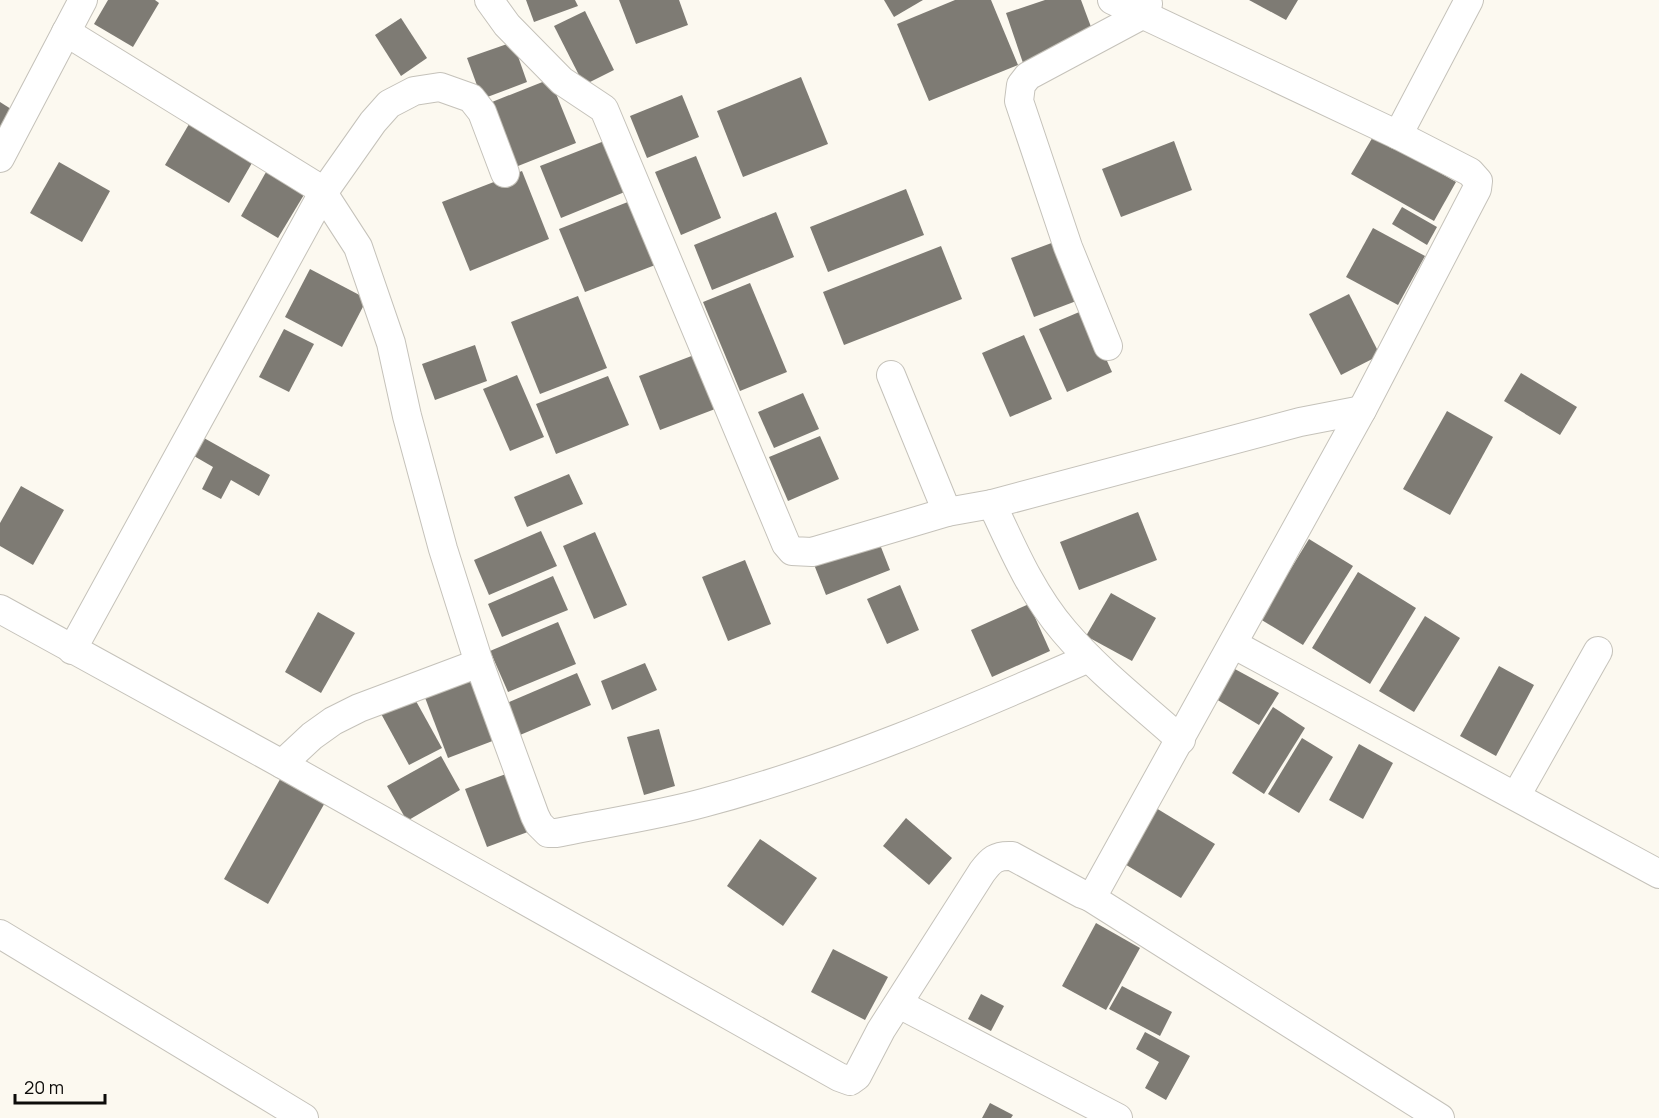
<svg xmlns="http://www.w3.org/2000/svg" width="1659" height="1118" viewBox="0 0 1659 1118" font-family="Manrope,sans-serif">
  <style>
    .building { fill: #7e7b74 }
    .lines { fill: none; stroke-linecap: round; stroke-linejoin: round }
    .minor-casing { stroke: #c5c2ba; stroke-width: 30 }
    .minor { stroke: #fff; stroke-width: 28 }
  </style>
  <rect width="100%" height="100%" fill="#fcf9f0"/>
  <g class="building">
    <path d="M108 0H155L159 3 133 47 94 24Z"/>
    <path d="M526 0H575L578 6 534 22Z"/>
    <path d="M619 0H679L688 25 636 44Z"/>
    <path d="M884 0H923L894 17Z"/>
    <path d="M955 0H991L1018 65 929 101 897 24Z"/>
    <path d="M1045 0H1081L1094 35 1023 63 1006 13Z"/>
    <path d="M1249 0H1298L1286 20Z"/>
    <path d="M585 11 614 70 584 85 554 26Z"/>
    <path d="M401 18 427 58 401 76 375 35Z"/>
    <path d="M513 42 527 82 482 99 467 58Z"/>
    <path d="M801 77 828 144 743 177 717 111Z"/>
    <path d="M550 79 576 143 513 168 487 104Z"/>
    <path d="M682 95 699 137 647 158 630 116Z"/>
    <path d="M0 102 11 109 0 129Z"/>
    <path d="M192 119 256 156 229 203 165 165Z"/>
    <path d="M1374 135 1456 182 1434 221 1351 174Z"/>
    <path d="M612 138 632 189 561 218 540 166Z"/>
    <path d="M1174 141 1192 190 1121 217 1102 169Z"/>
    <path d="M696 156 721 218 681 235 655 172Z"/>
    <path d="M59 162 110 191 82 242 30 213Z"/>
    <path d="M270 165 308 188 278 238 241 216Z"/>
    <path d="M522 171 549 239 470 271 442 202Z"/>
    <path d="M906 189 924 235 828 272 810 227Z"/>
    <path d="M638 198 663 262 585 292 559 229Z"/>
    <path d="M1402 207 1437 227 1427 245 1392 224Z"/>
    <path d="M776 212 794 257 712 290 694 245Z"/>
    <path d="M1373 228 1425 256 1398 305 1346 277Z"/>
    <path d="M1057 241 1079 300 1034 317 1011 258Z"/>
    <path d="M941 246 962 299 844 345 823 292Z"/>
    <path d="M310 269 367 299 342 347 285 317Z"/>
    <path d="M750 283 787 372 740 391 703 302Z"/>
    <path d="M1349 294 1380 355 1341 375 1309 314Z"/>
    <path d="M578 296 607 368 540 394 511 322Z"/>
    <path d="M1084 310 1112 372 1067 392 1039 329Z"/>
    <path d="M284 329 314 344 289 392 259 377Z"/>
    <path d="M1024 335 1052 399 1010 417 982 353Z"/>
    <path d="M475 345 487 381 435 400 422 364Z"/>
    <path d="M702 352 723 406 660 430 639 376Z"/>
    <path d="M1521 373 1577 407 1560 435 1504 401Z"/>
    <path d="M517 375 544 437 510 451 483 389Z"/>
    <path d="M608 376 629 425 556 454 536 404Z"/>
    <path d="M803 393 819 429 774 448 758 412Z"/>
    <path d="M1447 411 1493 437 1450 515 1403 489Z"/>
    <path d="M820 436 839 479 788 501 769 457Z"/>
    <path d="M204 438 270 475 259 496 231 480 221 499 202 489 213 467 194 456Z"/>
    <path d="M569 474 583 504 527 527 514 497Z"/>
    <path d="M21 486 64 510 33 565 0 546V523Z"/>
    <path d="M1138 512 1157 560 1079 590 1060 542Z"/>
    <path d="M541 531 557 566 489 595 474 560Z"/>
    <path d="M595 532 627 605 594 619 563 546Z"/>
    <path d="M877 537 890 570 826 595 813 562Z"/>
    <path d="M1309 539 1353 566 1303 645 1260 619Z"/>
    <path d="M745 560 771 624 728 641 702 577Z"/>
    <path d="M1358 572 1416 608 1370 684 1312 648Z"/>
    <path d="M553 576 568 610 502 637 488 604Z"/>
    <path d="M900 585 919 630 887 644 867 599Z"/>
    <path d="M1111 593 1156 618 1132 661 1086 636Z"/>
    <path d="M1029 604 1050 651 992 677 971 630Z"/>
    <path d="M318 612 355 633 321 693 285 672Z"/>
    <path d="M1425 616 1460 638 1414 712 1379 691Z"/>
    <path d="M558 622 576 664 508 692 490 651Z"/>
    <path d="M645 663 657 690 612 710 601 681Z"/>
    <path d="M1499 666 1534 685 1496 756 1460 736Z"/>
    <path d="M1233 668 1279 693 1259 725 1211 696Z"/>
    <path d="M577 673 591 705 520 735 507 703Z"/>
    <path d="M478 674 503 737 448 758 424 695Z"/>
    <path d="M411 692 442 748 409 765 379 710Z"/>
    <path d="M1273 707 1305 728 1264 794 1232 773Z"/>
    <path d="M659 729 675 786 644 795 627 737Z"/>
    <path d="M1302 738 1333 757 1299 813 1268 794Z"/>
    <path d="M1359 744 1393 763 1363 819 1329 800Z"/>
    <path d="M441 756 460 790 407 821 387 786Z"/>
    <path d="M514 771 536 829 487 847 465 789Z"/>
    <path d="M283 774 327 799 268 904 224 879Z"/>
    <path d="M1156 808 1215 844 1181 898 1123 863Z"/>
    <path d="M906 818 952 858 929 885 883 846Z"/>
    <path d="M760 839 817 878 783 926 727 886Z"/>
    <path d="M1096 923 1140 948 1106 1010 1062 986Z"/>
    <path d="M833 949 888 977 865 1020 811 992Z"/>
    <path d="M1122 986 1172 1012 1160 1036 1109 1009Z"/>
    <path d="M981 994 1004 1006 991 1031 968 1019Z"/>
    <path d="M1145 1032 1190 1056 1166 1100 1145 1088 1159 1062 1136 1049Z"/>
    <path d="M990 1103 1013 1115 1011 1118H982Z"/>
  </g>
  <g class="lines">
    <defs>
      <g id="minor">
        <path d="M489 0 507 25 562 81 604 109 786 544 792 551 812 552 947 512 992 504C1012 547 1032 594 1064 631 1098 671 1141 704 1181 740"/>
        <path d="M66 32 314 185 323 193 358 247 391 343 407 416 443 549 479 663 535 816 539 824 548 833H556C605 823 655 816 703 803 836 768 963 713 1089 658"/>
        <path d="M1398 135 1469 0"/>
        <path d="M0 158 83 0"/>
        <path d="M1108 346 1068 247 1019 101 1021 85 1028 76 1142 15 1148 4"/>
        <path d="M891 375 947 512"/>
        <path d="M992 504 1300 422 1362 410"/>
        <path d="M0 609 282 764 839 1077 850 1081 857 1076 881 1030 982 872C991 860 996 855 1012 856L1082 894 1090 897 1095 892 1362 410 1477 189 1478 181 1470 172 1398 135 1112 0"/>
        <path d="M1233 644 1659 874"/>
        <path d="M72 650 323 193 373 122 389 104 414 91 440 87 471 98 482 112 505 173"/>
        <path d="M282 764 312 736 333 721 359 708 479 663"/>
        <path d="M1516 796 1598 651"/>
        <path d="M1090 897 1440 1118"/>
        <path d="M0 934 304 1118"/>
        <path d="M899 1004 1118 1118"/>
      </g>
    </defs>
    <use href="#minor" class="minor-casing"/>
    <use href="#minor" class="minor"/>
  </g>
  <path d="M15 1094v9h90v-9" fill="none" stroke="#0d0c0a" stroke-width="3"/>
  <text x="24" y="1094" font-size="18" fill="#0d0c0a" stroke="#fcf9f0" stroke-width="4.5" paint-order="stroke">20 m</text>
</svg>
